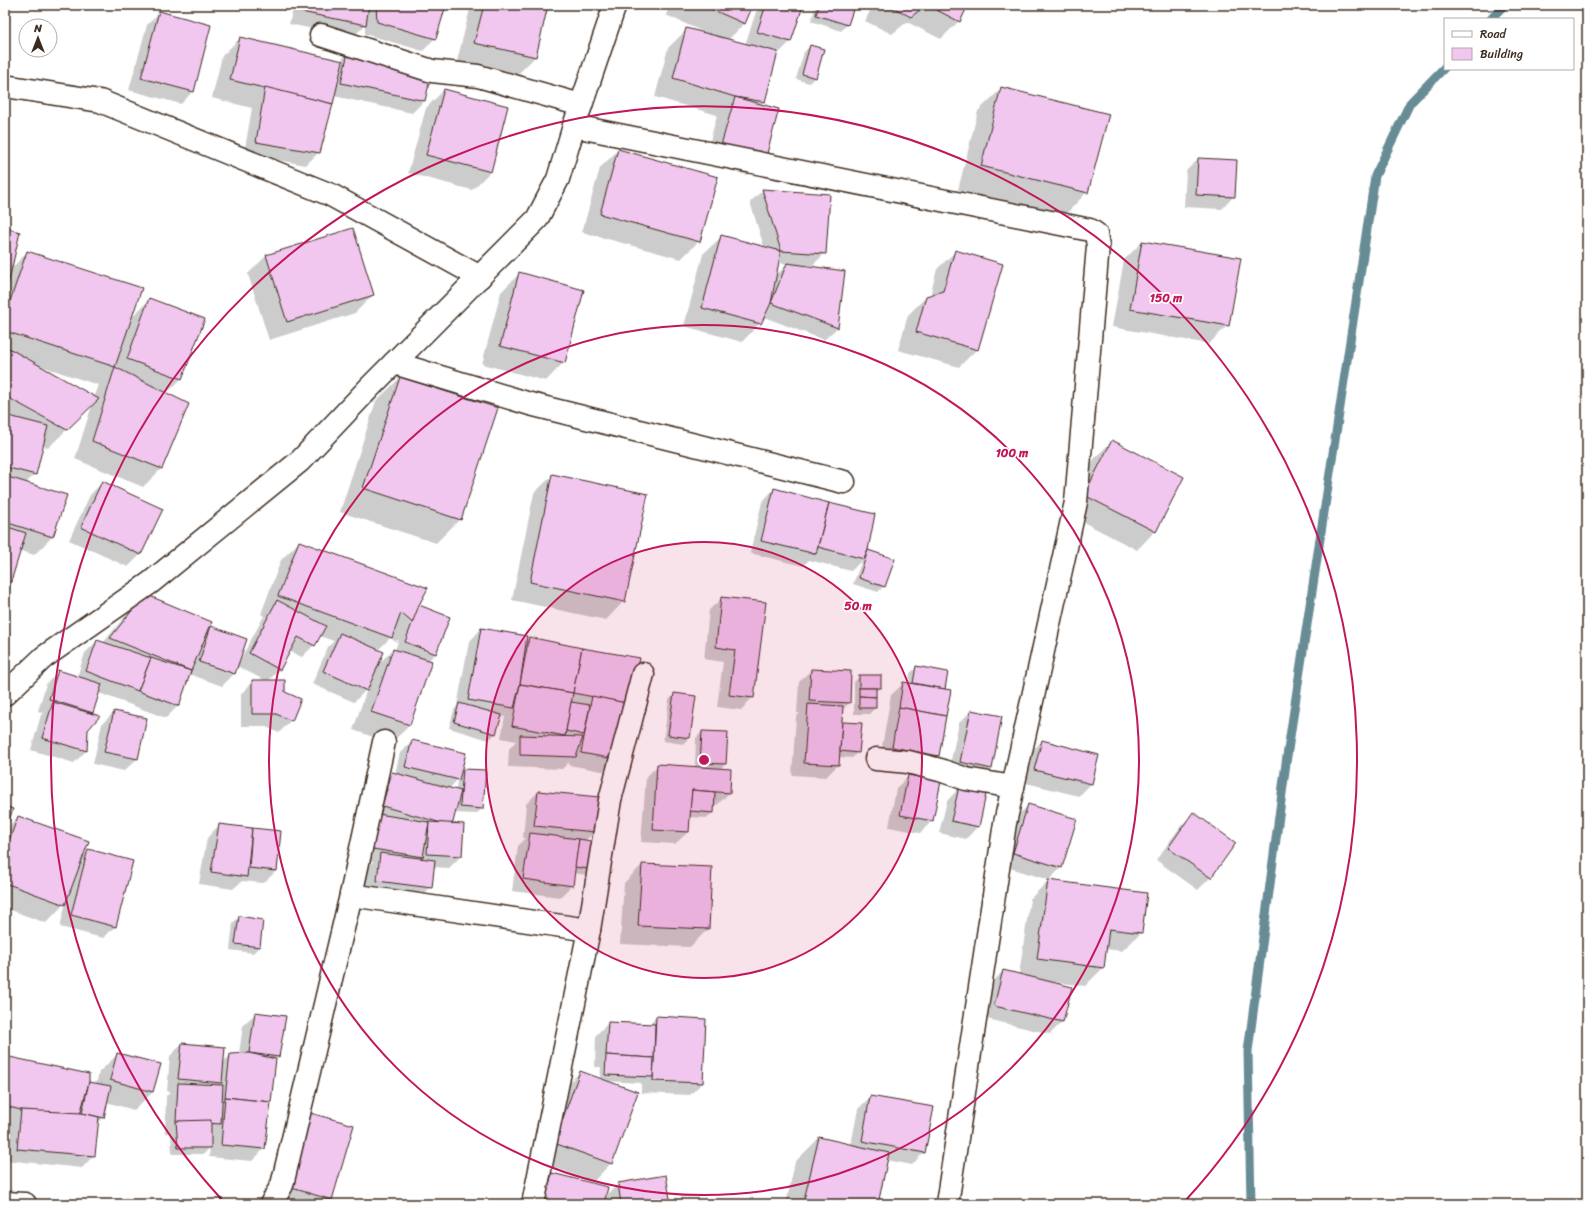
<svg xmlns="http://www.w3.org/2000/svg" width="1592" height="1209" viewBox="0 0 1592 1209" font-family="Sriracha,sans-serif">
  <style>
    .shadow { fill: #0003; fill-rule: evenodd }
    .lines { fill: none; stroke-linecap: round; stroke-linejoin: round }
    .stream { stroke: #678c95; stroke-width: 9 }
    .building { fill: #f1c7ef; stroke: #3b2a1e }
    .street-casing { stroke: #3b2a1e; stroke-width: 25 }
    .street { stroke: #fff; stroke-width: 22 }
    .ring { fill: none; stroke: #c2185b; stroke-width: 2 }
    .centre { fill: #c2185b; stroke: #fff; stroke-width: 2 }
    .ring-label { font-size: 12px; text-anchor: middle; font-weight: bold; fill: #c2185b; stroke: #fff; stroke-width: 3.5; stroke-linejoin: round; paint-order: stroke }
  </style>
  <rect width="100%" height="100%" fill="#fff"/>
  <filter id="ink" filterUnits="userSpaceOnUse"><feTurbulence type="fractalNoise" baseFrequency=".025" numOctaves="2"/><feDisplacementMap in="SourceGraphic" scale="8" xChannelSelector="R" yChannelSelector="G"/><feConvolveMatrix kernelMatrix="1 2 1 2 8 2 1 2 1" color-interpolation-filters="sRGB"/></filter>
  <g filter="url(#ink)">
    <g class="shadow">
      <path d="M294 5H445L435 38 423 51 365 34V25L353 37 289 24Z"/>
      <path d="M471 5H547L535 57 517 75 457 61Z"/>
      <path d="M670 5H752L744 24 728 40 745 45 756 12 763 5H796L793 8 790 42 778 54 776 53 764 101 760 105 765 157 747 175 704 163 717 115 655 97 668 48 687 29 708 34 666 15Z"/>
      <path d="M816 5H846L853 7 847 25 841 31 811 21Z"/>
      <path d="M873 5H967L959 21 941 39 907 22 892 34 865 21Z"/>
      <path d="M159 13 193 91 181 104 129 90 147 25Z"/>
      <path d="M240 38 340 61 348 53 431 72 424 101 412 113 334 96 319 152 306 165 244 154 252 108 212 98 222 56Z"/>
      <path d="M810 46 815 77 809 83 796 79 804 52Z"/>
      <path d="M1002 88 1087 192 1064 216 958 190 978 111Z"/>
      <path d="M444 90 507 107 490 172 472 190 408 173 426 108Z"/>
      <path d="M618 150 699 241 681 259 582 232 600 168Z"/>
      <path d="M1198 159 1234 196 1222 209 1184 207 1186 171Z"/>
      <path d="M763 190 825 253 813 265H806V267L844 271 837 328 824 340 764 317 760 323 742 342 684 326 703 254 722 236 764 247 750 202ZM778 263 788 264 775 276Z"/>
      <path d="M5 229 11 269 27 252 131 318 149 300 204 319 181 379 166 394 188 404 161 469 143 487 75 459 92 405 48 448 42 445 35 474 26 483 53 536 34 555 19 550 8 587 5 590ZM41 366 98 385 94 397Z"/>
      <path d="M1142 242 1228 325 1209 344 1112 327 1124 260Z"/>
      <path d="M956 251 977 349 959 367 898 350 908 315 926 297 930 296 937 269Z"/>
      <path d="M266 256 373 295 355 313 269 340 248 274Z"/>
      <path d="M519 274 564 362 546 381 482 364 501 292Z"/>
      <path d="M400 378 460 519 436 543 340 512 376 401Z"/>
      <path d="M1112 441 1155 531 1137 550 1066 513 1094 459Z"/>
      <path d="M553 475 624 601 606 620 512 600 534 493Z"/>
      <path d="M102 483 161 509 140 555 128 567 69 540 90 495Z"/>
      <path d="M774 489 874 515 867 551 893 560 884 586 878 592 853 584 862 560 851 571 809 560 803 566 750 553 762 502Z"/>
      <path d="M299 542 417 606 436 653 428 661 410 725 391 743 353 730 367 689 354 702 312 684 328 647 334 641 319 636 314 645 302 657 289 651 279 670 268 681 284 693 291 720 279 733 264 726H241V694L253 681H266L237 666 234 674 222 686 189 674 178 706 166 718 99 693 92 713 98 716 87 729 86 751 74 763 31 750 41 715 43 713 38 711 46 684 59 671 77 677 85 653 97 641 103 643 127 614 145 595 206 633 211 628 239 662 264 616 261 614 281 560ZM390 638 396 642 399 639 395 650H393L377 665V651ZM91 654H93L91 661H89Z"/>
      <path d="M722 598 753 697 741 710 717 707 723 662 704 659 709 610Z"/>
      <path d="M481 629 525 642 529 638 638 659 607 772 569 765V762L562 769 508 767 509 749 516 741 501 738 505 716 499 720 495 734 489 740 449 728 454 710 457 706 469 642Z"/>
      <path d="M916 668 946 673 938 755 926 767 880 759 891 695 904 683 909 684 910 673Z"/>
      <path d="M811 670 849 703 842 710 841 725 843 723 858 752 852 758 839 757 838 765 826 777 792 775 796 717 800 713H797L799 682Z"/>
      <path d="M860 676 880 687 875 692V708L869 714H854V682Z"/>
      <path d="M675 694 689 738 683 744 663 741 669 700Z"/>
      <path d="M971 711 991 768 979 780 948 774 959 723Z"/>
      <path d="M114 712 146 719 137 759 124 771 93 764 102 724Z"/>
      <path d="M702 732 725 764 720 769 729 793 717 805H713V812L707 818 689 817 688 832 675 844 641 842 646 777 658 765 695 768 696 738Z"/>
      <path d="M412 741 460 773 463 770 482 809 476 814 454 813 451 824 461 856 449 868 433 867 431 887 418 899 365 893 368 867 373 862 361 860 380 785 392 773 395 774 400 753ZM457 780 456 791 449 789Z"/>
      <path d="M1042 741 1098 755 1091 784 1079 796 1022 782 1030 753Z"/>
      <path d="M909 776 932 821 920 833 889 827 896 788Z"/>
      <path d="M959 788 978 826 966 839 939 833 947 801Z"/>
      <path d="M538 792 594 832 585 841 596 843 587 875 573 873 572 885 560 897 512 891 518 846 526 838H523L526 804Z"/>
      <path d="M1029 805 1076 819 1061 868 1048 881 1141 933 1122 951 1106 949 1103 968 1085 986 1054 982 1053 983 1070 987 1062 1022 1050 1034 983 1018 991 984 1003 971 1019 975 1030 899 1049 880 1001 865 1016 817Z"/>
      <path d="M1193 814 1234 843 1210 878 1198 890 1156 860 1181 826Z"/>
      <path d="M18 817 81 858 88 851 116 926 103 938 60 927 66 902 46 923 5 908V830Z"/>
      <path d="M219 825 280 832 276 871 264 883 242 881 233 889 199 884 207 838Z"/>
      <path d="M642 865 711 868 708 929 690 947 620 944 624 883Z"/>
      <path d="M239 917 259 947 253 953 230 950 233 923Z"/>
      <path d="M256 1013 278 1057 275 1060 264 1149 252 1161 209 1157 210 1147 204 1154H172L171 1133H165L166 1096 171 1092 167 1091 170 1056 182 1044 223 1062 231 1055 239 1054 243 1025Z"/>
      <path d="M656 1017 702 1083 690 1095 641 1093V1083L605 1081 611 1163 593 1182 536 1161 562 1090 580 1072 600 1079 601 1067H595L596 1035 608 1023 649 1025Z"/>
      <path d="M118 1054 153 1092 134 1110 106 1102 104 1117 98 1123 94 1155 82 1168 5 1160 8 1128H5V1057L96 1085 99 1072Z"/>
      <path d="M870 1097 924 1152 912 1165 887 1160 877 1204H786L795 1162 819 1138 851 1145 858 1109Z"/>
      <path d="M285 1130 331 1199 326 1204 264 1203Z"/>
      <path d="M552 1174 605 1197 618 1184 665 1176 670 1204H531L534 1192Z"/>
    </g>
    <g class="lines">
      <g class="stream">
        <path d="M1491 19 1504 5"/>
        <path d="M1251 1204 1248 1051 1286 763 1375 176 1410 103 1445 67"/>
      </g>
    </g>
    <g class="building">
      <path d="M303 5H369L366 25 301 12Z"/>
      <path d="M376 5H446L436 39 377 22Z"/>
      <path d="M484 5H548L536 57 474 43Z"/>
      <path d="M702 5H753L745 24Z"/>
      <path d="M766 5H787L802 9 791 42 757 32Z"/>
      <path d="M819 5H849L854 7 848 25 816 15Z"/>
      <path d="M888 5H926L911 17Z"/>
      <path d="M927 5H968L960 22Z"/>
      <path d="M159 11 211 25 194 92 141 78Z"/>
      <path d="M686 28 778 52 765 102 735 97 673 78Z"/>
      <path d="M240 37 343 61 333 104 230 80Z"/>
      <path d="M810 45 824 49 816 78 802 74Z"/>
      <path d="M348 52 432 71 425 101 341 83Z"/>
      <path d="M265 87 333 104 320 153 256 142Z"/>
      <path d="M1001 87 1109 114 1088 193 981 166Z"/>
      <path d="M444 89 508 106 491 172 426 155Z"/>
      <path d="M735 97 779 109 766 157 721 145Z"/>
      <path d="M618 149 718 177 700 242 600 214Z"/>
      <path d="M1198 158 1237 160 1235 197 1196 195Z"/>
      <path d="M762 189 830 194 826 254 781 251Z"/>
      <path d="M5 228 20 232 5 298Z"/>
      <path d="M353 228 374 295 287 322 266 255Z"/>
      <path d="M721 235 781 251 771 303 761 324 702 308Z"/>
      <path d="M1142 241 1241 258 1229 326 1130 309Z"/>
      <path d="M955 250 1003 264 978 350 916 332 926 296 943 291Z"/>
      <path d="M27 251 142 288 115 367 5 331V316Z"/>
      <path d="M787 263 845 271 838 328 771 303Z"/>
      <path d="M519 272 584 290 565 363 500 346Z"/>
      <path d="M149 298 205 319 182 379 127 359Z"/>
      <path d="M5 346 99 399 67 430 5 396Z"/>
      <path d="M115 367 189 404 162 469 92 441Z"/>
      <path d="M400 377 498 408 461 520 363 488Z"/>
      <path d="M5 415 48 426 36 475 5 467Z"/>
      <path d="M1112 440 1184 477 1156 532 1084 495Z"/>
      <path d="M552 474 648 494 625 602 530 582Z"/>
      <path d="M5 476 67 495 53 537 5 522Z"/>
      <path d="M102 481 163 509 141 555 81 527Z"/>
      <path d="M774 488 829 503 816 554 761 541Z"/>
      <path d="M829 503 875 514 868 550 864 559 818 547Z"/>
      <path d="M5 526 26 533 9 588 5 587Z"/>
      <path d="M299 541 428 588 419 605 415 625 401 613 392 638 278 596Z"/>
      <path d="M868 550 895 559 885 587 859 578Z"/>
      <path d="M145 594 212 622 191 671 110 638Z"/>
      <path d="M721 597 766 602 754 698 729 695 735 650 716 647Z"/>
      <path d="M277 600 326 626 315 646 298 637 280 670 249 653Z"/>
      <path d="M419 605 450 617 436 654 405 642Z"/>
      <path d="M211 626 247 639 235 674 199 662Z"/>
      <path d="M481 628 527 636 520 684 514 708 468 700Z"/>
      <path d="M340 633 384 652 367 691 323 671Z"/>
      <path d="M529 637 582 648 573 693 520 684Z"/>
      <path d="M97 640 151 658 138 691 86 671Z"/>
      <path d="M582 648 640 658 631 704 573 693Z"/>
      <path d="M393 649 432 661 410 725 371 712Z"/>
      <path d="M151 658 191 671 179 706 138 691Z"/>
      <path d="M916 666 948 672 945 689 913 683Z"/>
      <path d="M811 669 851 671 850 703 809 701Z"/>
      <path d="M58 670 102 684 93 713 49 699Z"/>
      <rect x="859" y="675" width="22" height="13"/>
      <path d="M252 680H285V692L301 699 292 721 276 714H252Z"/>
      <path d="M903 682 951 690 946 716 899 707Z"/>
      <path d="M520 684 573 693 565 736 512 726Z"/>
      <path d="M859 688H876V697L859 696Z"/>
      <path d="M674 693 696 696 690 738 668 735Z"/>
      <path d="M592 696 631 704 620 760 581 753Z"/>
      <path d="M859 696 876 697V708H859Z"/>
      <path d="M53 702 100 716 88 730 87 751 42 738Z"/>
      <path d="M571 702 590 705 584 735 566 731Z"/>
      <path d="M459 703 502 715 496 734 454 722Z"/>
      <path d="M808 704 843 706 839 765 804 763Z"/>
      <path d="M899 707 946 716 939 756 892 747Z"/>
      <path d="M971 710 1002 716 992 769 960 762Z"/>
      <path d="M114 711 147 718 138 759 104 752Z"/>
      <path d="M842 722 862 723 859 753 840 751Z"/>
      <path d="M702 731 728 732 726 764 700 763Z"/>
      <path d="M520 735 583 737 576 757 520 755Z"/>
      <path d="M412 740 466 753 459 780 405 767Z"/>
      <path d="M1042 740 1099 755 1092 784 1034 770Z"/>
      <path d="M657 764 731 769 730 793 692 790 689 832 653 830Z"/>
      <path d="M463 769 486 770 483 809 460 807Z"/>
      <path d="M392 772 461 791 452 826 382 806Z"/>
      <path d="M908 775 941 781 933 821 900 815Z"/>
      <path d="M959 787 986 794 979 827 951 821Z"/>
      <path d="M692 790 715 792 714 813 690 811Z"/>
      <path d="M538 791 599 797 595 832 534 826Z"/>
      <path d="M1028 804 1077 819 1062 868 1013 853Z"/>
      <path d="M5 806 13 809 5 831Z"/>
      <path d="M1193 812 1236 843 1211 878 1168 848Z"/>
      <path d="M378 814 429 822 423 857 373 849Z"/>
      <path d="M18 816 89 841 65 905 5 883V852Z"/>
      <path d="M429 822 464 824 462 856 427 854Z"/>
      <path d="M219 824 252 828 247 877 211 872Z"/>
      <path d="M252 828 281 831 277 871 249 868Z"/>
      <path d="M530 833 579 839 573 886 523 879Z"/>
      <path d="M579 839 597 842 594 870 575 867Z"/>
      <path d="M88 849 133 861 116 927 71 915Z"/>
      <path d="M380 853 435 860 432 888 377 881Z"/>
      <path d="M642 864 712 867 709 929 638 926Z"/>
      <path d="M1048 880 1147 893 1142 933 1109 929 1104 968 1037 959Z"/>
      <path d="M239 916 263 920 260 947 235 944Z"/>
      <path d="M1003 970 1072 987 1063 1022 994 1006Z"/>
      <path d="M255 1012 286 1016 279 1057 249 1053Z"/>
      <path d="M656 1016 706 1019 703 1083 653 1081Z"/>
      <path d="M608 1022 655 1024 654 1058 606 1055Z"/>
      <path d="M182 1043 225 1047 222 1083 178 1079Z"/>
      <path d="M117 1053 161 1064 153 1092 110 1080Z"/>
      <path d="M249 1053 276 1059 271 1102 225 1097 230 1054Z"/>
      <path d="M606 1055 654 1058 653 1077 605 1075Z"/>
      <path d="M5 1056 89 1074V1082L79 1118 21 1110 5 1106Z"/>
      <path d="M580 1071 638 1092 612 1164 554 1143Z"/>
      <path d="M89 1082 111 1086 104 1118 82 1113Z"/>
      <path d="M178 1083 223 1085 221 1124 176 1121Z"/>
      <path d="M870 1096 934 1107 925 1153 862 1141Z"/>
      <path d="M225 1097 271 1102 265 1149 221 1145Z"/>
      <path d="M21 1110 82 1113 99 1117 95 1156 17 1149Z"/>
      <path d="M303 1111 354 1125 332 1200 282 1185Z"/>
      <path d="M211 1120V1148H178L176 1121Z"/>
      <path d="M819 1137 889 1153 878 1204H803Z"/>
      <path d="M552 1173 608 1187 604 1204H544Z"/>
      <path d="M666 1175 671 1204H621L618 1183Z"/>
    </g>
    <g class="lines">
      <defs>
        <g id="street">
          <path d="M321 35 432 71 478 76 581 105"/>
          <path d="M5 86 100 101 331 195 480 277"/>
          <path d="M574 126 1090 230 1096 234 1098 246 1076 502 1005 823 947 1204"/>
          <path d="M394 363 530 404 844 482"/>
          <path d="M5 694 44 657 150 583 300 461 369 388 537 219 558 179 574 126 615 5"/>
          <path d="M876 759 908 762 940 770 966 779 1013 787"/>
          <path d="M351 895 589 930"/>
          <path d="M5 1203 25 1204"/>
          <path d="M271 1204 282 1185 351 895 384 742"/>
          <path d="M533 1204 589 930 610 800 643 674"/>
        </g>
      </defs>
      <use href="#street" class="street-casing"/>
      <use href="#street" class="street"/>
    </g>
  </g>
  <circle cx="704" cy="760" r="218" fill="#c2185b" fill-opacity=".12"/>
  <g class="ring">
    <circle cx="704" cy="760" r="218"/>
    <circle cx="704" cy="760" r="435"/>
    <path d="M223 1201A653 653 0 1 1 1185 1201"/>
  </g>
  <circle cx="704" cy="760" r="6" class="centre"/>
  <g class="ring-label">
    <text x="1166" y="302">150 m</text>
    <text x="1012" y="457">100 m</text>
    <text x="858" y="610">50 m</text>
  </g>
  <rect width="1592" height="1209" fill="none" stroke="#fff" stroke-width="20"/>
  <rect x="10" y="10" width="1572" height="1189" fill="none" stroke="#3b2a1e" stroke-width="1.5" filter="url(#ink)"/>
  <rect x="1444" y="18" width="130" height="52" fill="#ffffff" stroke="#b1aaa5"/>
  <rect x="1452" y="31" width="20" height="6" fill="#ffffff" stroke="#b1aaa5"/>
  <text x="1480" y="38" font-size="12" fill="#3b2a1e">Road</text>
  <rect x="1452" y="48" width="20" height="12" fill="#f1c7ef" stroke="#b1aaa5"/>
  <text x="1480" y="58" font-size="12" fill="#3b2a1e">Building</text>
  <g transform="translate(38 38)"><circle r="19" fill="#ffffff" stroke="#b1aaa5"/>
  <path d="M0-3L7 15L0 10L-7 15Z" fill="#3b2a1e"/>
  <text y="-6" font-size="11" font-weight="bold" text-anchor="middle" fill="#3b2a1e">N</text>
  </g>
</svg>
